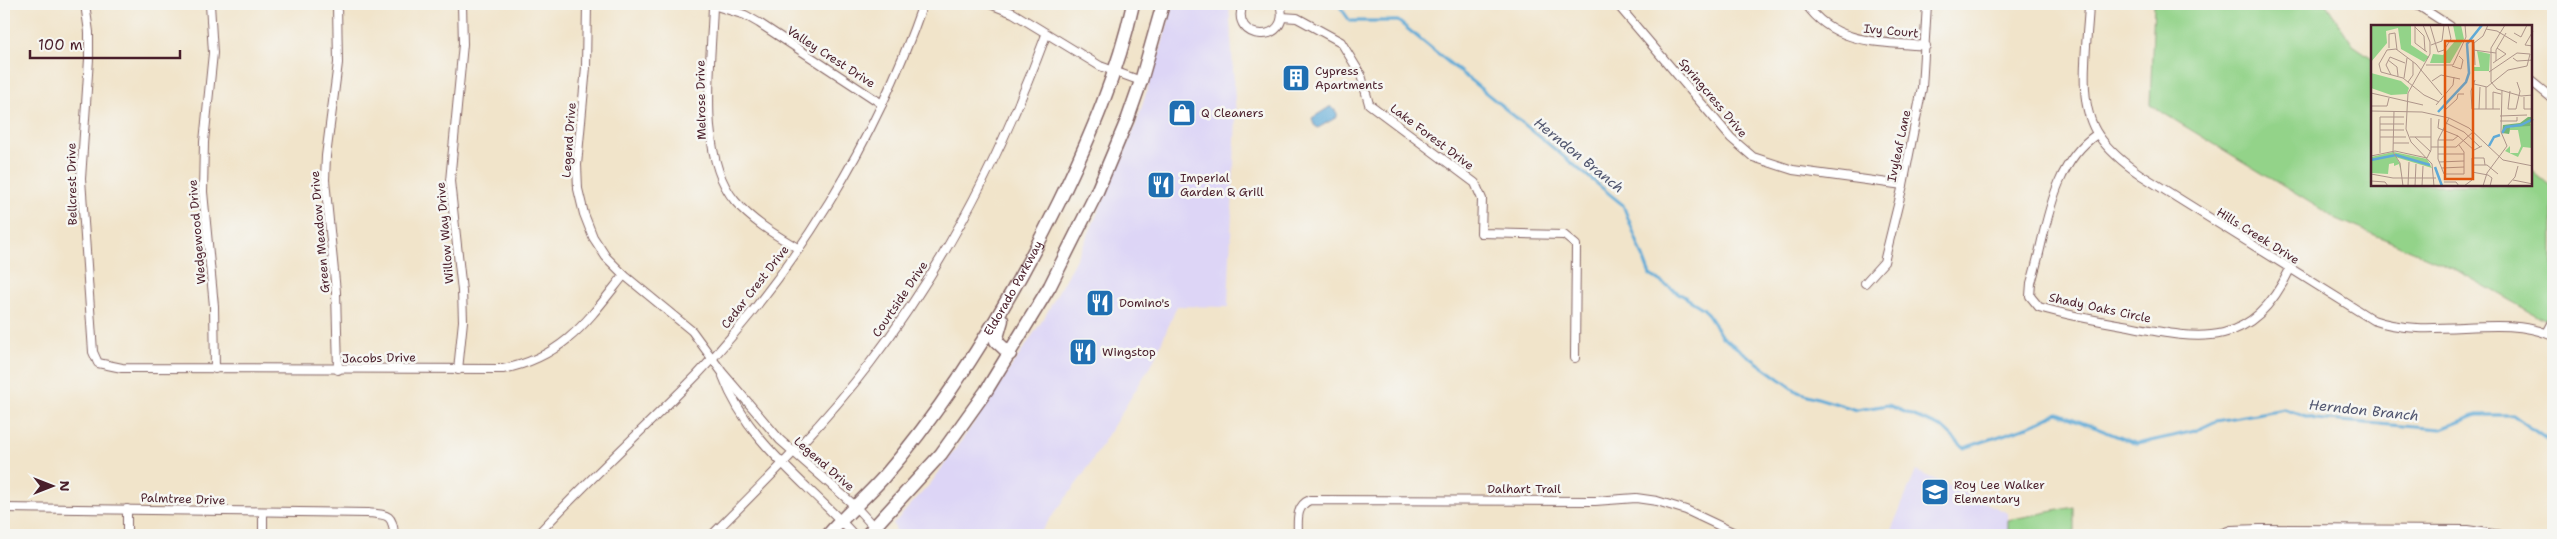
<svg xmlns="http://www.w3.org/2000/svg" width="2557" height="539" viewBox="0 0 2557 539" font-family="'Shantell Sans',sans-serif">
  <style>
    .built { fill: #ddd5f6 }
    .green { fill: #93d389; stroke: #6e795a }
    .water { fill: #5faad7; stroke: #546481 }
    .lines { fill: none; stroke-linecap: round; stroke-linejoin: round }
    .stream { stroke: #5faad7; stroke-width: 3 }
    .minor-casing { stroke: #846463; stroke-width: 10 }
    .primary-casing { stroke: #846463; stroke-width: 15 }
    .minor { stroke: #fff; stroke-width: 8 }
    .primary { stroke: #fff; stroke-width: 12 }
    .labels { text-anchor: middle; stroke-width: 5; stroke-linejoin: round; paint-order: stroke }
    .street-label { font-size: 12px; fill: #4a1f2b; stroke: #f6f6f2 }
    .poi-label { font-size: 12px; fill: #4a1f2b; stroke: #f6f6f2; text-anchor: start }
    .water-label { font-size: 14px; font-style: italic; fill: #525770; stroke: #f6f6f2 }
    .inset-river { fill: none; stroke: #5faad7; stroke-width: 2.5 }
    .inset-road { fill: none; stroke: #ae958a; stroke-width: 1 }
    .view { fill: #e0560e; fill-opacity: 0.15; stroke: #e0560e; stroke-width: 2.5 }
    .inset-edge { fill: none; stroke: #4a1f2b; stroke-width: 2.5 }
  </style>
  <rect width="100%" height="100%" fill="#f6f6f2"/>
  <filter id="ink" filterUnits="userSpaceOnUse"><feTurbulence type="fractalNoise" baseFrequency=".02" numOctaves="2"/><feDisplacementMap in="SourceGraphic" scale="10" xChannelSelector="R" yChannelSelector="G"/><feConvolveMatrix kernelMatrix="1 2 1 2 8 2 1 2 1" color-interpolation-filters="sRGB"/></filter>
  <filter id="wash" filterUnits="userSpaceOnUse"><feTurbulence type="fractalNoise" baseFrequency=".0096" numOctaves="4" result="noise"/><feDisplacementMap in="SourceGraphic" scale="20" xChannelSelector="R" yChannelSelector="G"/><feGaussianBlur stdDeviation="1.12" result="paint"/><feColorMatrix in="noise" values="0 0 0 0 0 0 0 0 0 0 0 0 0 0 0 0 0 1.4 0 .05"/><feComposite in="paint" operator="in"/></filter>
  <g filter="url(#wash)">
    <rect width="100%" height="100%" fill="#f1e4ca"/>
    <g class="built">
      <path d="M1173 4H1229L1236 117 1228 307 1177 306 1154 360 1083 475 1038 535H898L893 524 931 483 967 433 1044 318 1085 242 1135 127 1161 48Z"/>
      <path d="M1916 471 2008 513V535H1889Z"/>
    </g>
    <g class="green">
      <path d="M2154 4H2326L2353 45 2372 58V185H2531V170L2553 188V325L2453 268 2337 219 2150 105Z"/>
      <path d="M2074 507V535H2008V520Z"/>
    </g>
    <path class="water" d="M1331 106 1337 113V117L1318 128 1314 125 1312 118Z"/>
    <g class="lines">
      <path class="stream" d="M1338 4 1350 21H1398L1623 205 1650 275 1704 309 1722 337 1798 392 1857 410 1888 405 1943 428 1964 448 2027 427 2058 413 2137 444 2195 431 2216 421 2284 409 2315 419 2441 429 2477 415H2513L2553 444"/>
    </g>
  </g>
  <g filter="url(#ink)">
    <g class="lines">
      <defs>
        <g id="minor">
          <path d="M85 4 89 32V59L81 179 93 352 98 363 122 368 503 369C564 357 588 320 624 275"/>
          <path d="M210 4 213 53 204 142 203 192 214 306 215 369"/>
          <path d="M337 4 338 63 326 156 325 180 336 292 338 370"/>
          <path d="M587 4 586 67 577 165 578 189 584 214 593 237 606 257 624 275 692 331 722 372 780 440 854 505 874 527"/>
          <path d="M713 4C712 60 696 155 735 201 753 222 776 235 799 249"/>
          <path d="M990 4 1013 13 1100 66 1141 81"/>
          <path d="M1243 4C1228 42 1293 46 1280 4"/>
          <path d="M1617 4 1731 138 1753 157 1793 170 1903 185"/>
          <path d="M1806 4C1834 45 1882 42 1926 46"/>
          <path d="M2089 4C2088 42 2075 103 2099 136 2110 152 2125 164 2141 175L2373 320C2431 341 2501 312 2553 336"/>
          <path d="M2416 4 2450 26"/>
          <path d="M713 5 745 15 759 23 882 104"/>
          <path d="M1282 17 1297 18 1341 42 1361 75 1369 104 1475 183 1482 199 1481 233 1564 235 1576 245 1575 358"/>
          <path d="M2531 81 2553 99"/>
          <path d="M2097 134C2049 166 2047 233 2031 283L2030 296 2039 307C2069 316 2099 321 2129 326 2203 341 2252 349 2290 269"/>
          <path d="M1865 283 1884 262 1903 185 1922 88 1927 4"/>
          <path d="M2547 333 2553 322"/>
          <path d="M458 370 463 321 462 291 450 181 463 44 462 4"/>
          <path d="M723 376C748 444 808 483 854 535"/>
          <path d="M4 508 368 513C387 515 393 514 394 535"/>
          <path d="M127 535V509"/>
          <path d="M263 535V512"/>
          <path d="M537 535C588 480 644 429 697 375 797 269 875 142 923 4"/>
          <path d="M712 535C767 480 823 425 870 363 946 264 1003 151 1046 35"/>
          <path d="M1298 535C1298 522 1295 506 1310 500L1595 501 1636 498 1657 501 1686 510 1739 535"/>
          <path d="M2217 535 2231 530 2260 529 2467 530 2501 535"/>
        </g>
        <g id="primary">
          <path d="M1002 320 996 341 1010 354"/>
          <path id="s1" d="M828 535C845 515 865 498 883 478 955 395 1011 300 1059 202 1090 138 1118 73 1133 4"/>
          <path d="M867 535 941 454 986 391 1050 286 1096 194 1128 118 1141 81 1163 4"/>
        </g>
      </defs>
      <use href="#minor" class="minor-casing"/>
      <use href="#primary" class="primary-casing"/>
      <use href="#minor" class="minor"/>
      <use href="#primary" class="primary"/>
    </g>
  </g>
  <defs>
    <symbol id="building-square" viewBox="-11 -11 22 22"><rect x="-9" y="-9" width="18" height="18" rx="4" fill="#1f6fb2" stroke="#f6f6f2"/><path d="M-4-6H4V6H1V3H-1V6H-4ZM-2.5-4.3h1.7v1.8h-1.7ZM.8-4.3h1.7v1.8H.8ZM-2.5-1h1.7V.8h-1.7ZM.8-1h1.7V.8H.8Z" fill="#fff"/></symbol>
    <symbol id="shop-square" viewBox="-11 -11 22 22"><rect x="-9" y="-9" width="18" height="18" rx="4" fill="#1f6fb2" stroke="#f6f6f2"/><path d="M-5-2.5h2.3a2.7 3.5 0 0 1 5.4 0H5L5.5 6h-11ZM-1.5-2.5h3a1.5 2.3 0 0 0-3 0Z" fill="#fff"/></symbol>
    <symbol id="restaurant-square" viewBox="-11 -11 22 22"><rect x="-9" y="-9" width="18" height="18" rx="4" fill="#1f6fb2" stroke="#f6f6f2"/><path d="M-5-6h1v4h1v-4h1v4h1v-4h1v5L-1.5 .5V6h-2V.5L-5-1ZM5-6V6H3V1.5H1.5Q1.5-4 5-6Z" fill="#fff"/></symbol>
    <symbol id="school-square" viewBox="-11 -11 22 22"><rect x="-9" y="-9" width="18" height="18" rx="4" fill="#1f6fb2" stroke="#f6f6f2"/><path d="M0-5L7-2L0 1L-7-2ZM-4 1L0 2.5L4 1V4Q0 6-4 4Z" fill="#fff"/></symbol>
  </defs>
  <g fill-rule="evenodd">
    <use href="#building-square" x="1280" y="62" width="32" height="32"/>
    <use href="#shop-square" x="1166" y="97" width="32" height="32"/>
    <use href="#restaurant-square" x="1145" y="169" width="32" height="32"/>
    <use href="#restaurant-square" x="1084" y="287" width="32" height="32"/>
    <use href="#restaurant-square" x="1067" y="336" width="32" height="32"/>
    <use href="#school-square" x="1919" y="476" width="32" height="32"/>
  </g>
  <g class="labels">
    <g class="street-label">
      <text transform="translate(1891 31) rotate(5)" y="4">Ivy Court</text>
      <text transform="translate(831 57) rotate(33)" y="4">Valley Crest Drive</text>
      <text transform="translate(1713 98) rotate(50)" y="4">Springcress Drive</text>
      <text transform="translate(701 100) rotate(-91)" y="4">Melrose Drive</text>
      <text transform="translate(1432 137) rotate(37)" y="4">Lake Forest Drive</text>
      <text transform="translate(569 140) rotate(-86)" y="4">Legend Drive</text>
      <text transform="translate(1899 146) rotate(-78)" y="4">Ivyleaf Lane</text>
      <text transform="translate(72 184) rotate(-91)" y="4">Bellcrest Drive</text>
      <text transform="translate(197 232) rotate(-95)" y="4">Wedgewood Drive</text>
      <text transform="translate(320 232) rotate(-95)" y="4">Green Meadow Drive</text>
      <text transform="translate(445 233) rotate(-95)" y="4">Willow Way Drive</text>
      <text transform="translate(2258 236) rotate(32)" y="4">Hills Creek Drive</text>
      <text transform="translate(755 287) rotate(-52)" y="4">Cedar Crest Drive</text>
      <text dy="4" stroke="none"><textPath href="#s1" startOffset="310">Eldorado Parkway</textPath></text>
      <text transform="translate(900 299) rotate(-56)" y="4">Courtside Drive</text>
      <text transform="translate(2100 308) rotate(12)" y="4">Shady Oaks Circle</text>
      <text transform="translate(379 358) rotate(-1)" y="4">Jacobs Drive</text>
      <text transform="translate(824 464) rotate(41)" y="4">Legend Drive</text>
      <text x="1524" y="493">Dalhart Trail</text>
      <text transform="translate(183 499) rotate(2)" y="4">Palmtree Drive</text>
    </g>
    <g class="poi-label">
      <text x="1315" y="75">Cypress<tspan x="1315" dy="14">Apartments</tspan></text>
      <text x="1201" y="117">Q Cleaners</text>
      <text x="1180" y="182">Imperial<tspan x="1180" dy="14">Garden &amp; Grill</tspan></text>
      <text x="1119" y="307">Domino's</text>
      <text x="1102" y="356">Wingstop</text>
      <text x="1954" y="489">Roy Lee Walker<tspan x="1954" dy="14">Elementary</tspan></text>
    </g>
    <g class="water-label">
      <text transform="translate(1579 155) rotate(39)" y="5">Herndon Branch</text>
      <text transform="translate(2364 410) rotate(6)" y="5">Herndon Branch</text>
    </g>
  </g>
  <g transform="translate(2371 25)">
    <rect width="161" height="161" fill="#f1e4ca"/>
    <path d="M0 0H40V20L58 32 53 37 30 24 27 3 15 6 16 18 0 37ZM82 0H90L93 14 79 38H59L62 29 72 30 85 15ZM106 26 119 29 118 46H101V42H109ZM0 48 30 56 38 63 36 69 20 70 0 63ZM160 99 161 123 152 122 147 132 134 126 139 121V128H147L150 121 147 105H139L138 109 136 103ZM22 127 29 139 30 148 28 139 23 141V138L18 139 17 149 0 148V132ZM23 127 56 134 61 143 24 132Z" fill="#93d389"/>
    <path d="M157 92H161L159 101 139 102 138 109 131 108 132 100 149 98Z" fill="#76b575"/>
    <path class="inset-river" d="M67 87 95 57 98 48 96 19 111 0M131 108 135 102 150 100 162 94M118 121 123 112 129 110M0 135 25 130 59 140M64 142 71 161"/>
    <path class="inset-road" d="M44 0V18L56 27M52 0 59 17V29L37 68 35 104 40 117 61 139 63 161M59 0 67 27 73 25 80 14 77 0M134 0 120 23V57L126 64 150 71 162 70M44 2 53 11 54 26M115 4 126 6 146 18M162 6 154 20 162 21M143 8 150 12 156 0M60 20 71 16 73 0M18 23V9L24 8 26 25M102 25 125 28M142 33 146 36 162 35M17 35 26 42 27 51M125 36V25L135 8M122 38 135 29 126 23M8 39 16 25 25 24 45 39 71 70M8 39 10 47 32 53 53 70 68 77M55 40H82L95 12 94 0M104 40 103 18 112 11 117 0M81 41 90 44 92 35 88 31M20 50 15 40 19 32 34 38M33 53 36 33M104 55 100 66 101 84H129M61 56 70 50 89 54M37 57 42 50V37M103 59 116 62 137 45 156 41 159 29 146 28 118 47M139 66 137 84H145L149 66 146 57M0 68 52 80M153 72V84H162M0 78V81H16L18 73M65 80 82 60 83 52M108 84 109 62M115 84V62M122 84V67L130 69M74 85 86 74 87 69H93M0 86 51 87 78 93 98 103 132 135 162 141M23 86 22 127 29 138 32 161M129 91 156 90M0 92V122M78 93 67 115V134L73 149H93V127L88 120M68 94 67 103 87 111 103 125 111 121M129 96H146V92M75 98 93 107 109 122M9 99H33M9 105H33M9 112H35M39 112H60M44 112 60 127M67 115H82L87 111M22 118H38M60 122H85L102 107M9 128V92H33M67 129H93M0 131 24 126 56 133 60 125V93M68 137 93 136M101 140H116L127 149M71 143 93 142M101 147 117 150 121 153 119 161M0 149 22 153H65M142 155 162 159M0 156 14 157 17 161M73 157H85L88 161M37 161 38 137M44 161 45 139M51 161 52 141M93 161 101 155V133H113L114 140M112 161 116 148 136 121 130 107 131 65M136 161 144 152 147 141"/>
    <path class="view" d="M74 16H102V154H74Z"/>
    <rect width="161" height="161" class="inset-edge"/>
  </g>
  <rect width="2557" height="539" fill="none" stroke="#f6f6f2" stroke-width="20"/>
  <g transform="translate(52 486) rotate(90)" stroke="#f6f6f2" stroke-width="4" paint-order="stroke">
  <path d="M0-4L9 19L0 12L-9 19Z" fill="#4a1f2b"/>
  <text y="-8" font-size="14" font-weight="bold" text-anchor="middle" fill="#4a1f2b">N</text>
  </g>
  <path d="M30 50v8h150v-8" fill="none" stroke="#4a1f2b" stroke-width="2.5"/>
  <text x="38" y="50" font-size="15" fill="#4a1f2b" stroke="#f6f6f2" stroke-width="4" paint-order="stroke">100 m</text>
</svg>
